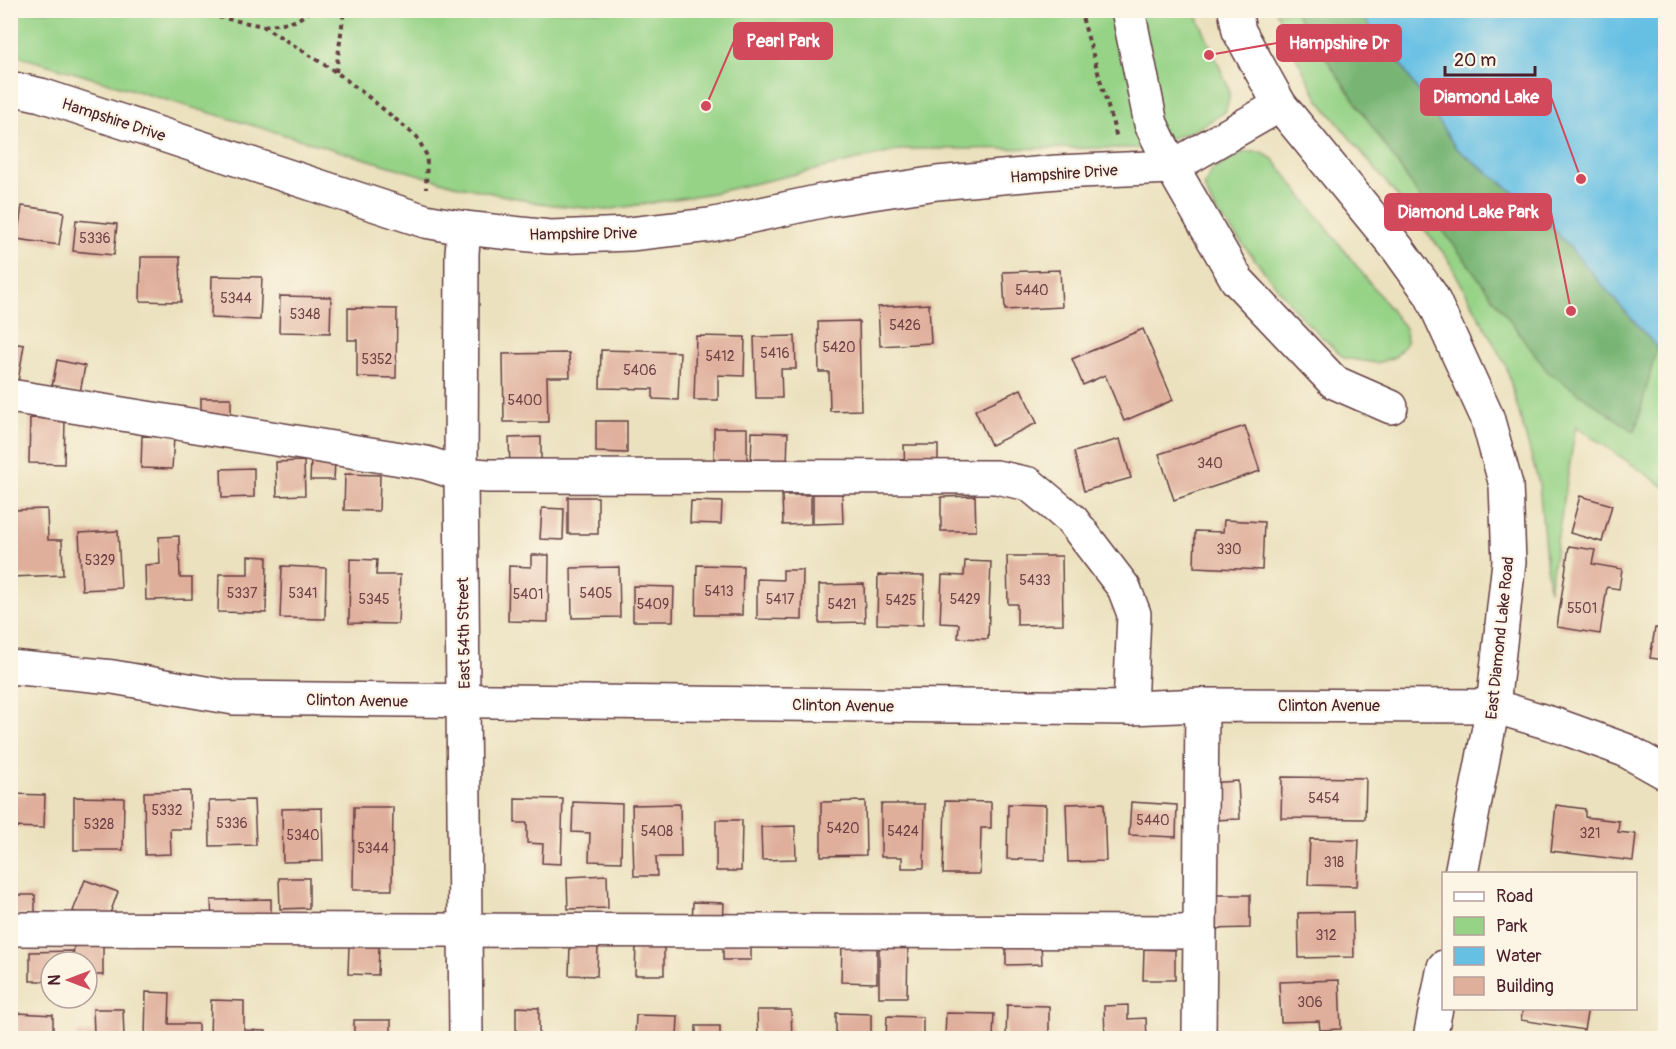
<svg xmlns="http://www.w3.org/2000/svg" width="1676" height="1049" viewBox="0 0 1676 1049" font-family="Pangolin,sans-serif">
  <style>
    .green { fill: #96d387; stroke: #707959; stroke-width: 1.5 }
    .forest { fill: #78b574; stroke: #616a50; stroke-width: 1.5 }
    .water { fill: #66c0e4; stroke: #587088; stroke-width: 1.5 }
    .building { fill: #dfaf9b }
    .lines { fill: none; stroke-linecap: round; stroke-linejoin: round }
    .minor-casing { stroke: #623c41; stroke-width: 36 }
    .path { stroke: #623c41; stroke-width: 4; stroke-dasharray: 4.5 4.5; stroke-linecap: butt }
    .minor { stroke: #fff; stroke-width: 33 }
    .labels { text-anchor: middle; stroke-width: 4.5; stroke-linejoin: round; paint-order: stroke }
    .number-label { font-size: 14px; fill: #6f4347 }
    .street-label { font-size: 16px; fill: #4a1f2b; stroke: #fcf5e5 }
    .leader { fill: none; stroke: #d1495b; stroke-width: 2 }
    .callout-dot { fill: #d1495b; stroke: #fcf5e5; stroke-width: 2 }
    .callout { fill: #d1495b; stroke: #d1495b; stroke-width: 2 }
    .callout-label { font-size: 18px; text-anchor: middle; font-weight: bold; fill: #fff }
  </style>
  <rect width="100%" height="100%" fill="#fcf5e5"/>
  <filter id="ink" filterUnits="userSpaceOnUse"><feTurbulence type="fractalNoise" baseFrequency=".0167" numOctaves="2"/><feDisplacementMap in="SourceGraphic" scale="12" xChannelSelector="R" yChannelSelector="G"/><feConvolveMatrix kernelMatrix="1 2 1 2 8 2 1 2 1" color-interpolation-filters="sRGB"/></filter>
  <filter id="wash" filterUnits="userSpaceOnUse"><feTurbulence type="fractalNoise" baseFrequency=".008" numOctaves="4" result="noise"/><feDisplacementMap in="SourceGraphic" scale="24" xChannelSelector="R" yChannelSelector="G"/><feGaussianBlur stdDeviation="1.35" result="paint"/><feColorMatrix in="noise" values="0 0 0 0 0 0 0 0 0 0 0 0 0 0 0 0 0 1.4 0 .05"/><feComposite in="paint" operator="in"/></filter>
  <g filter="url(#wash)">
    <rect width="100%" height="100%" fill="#ebe1be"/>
    <g class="green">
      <path d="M10 11H1195L1229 89V99L1225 112 1197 129 1145 148 905 149 713 193 606 210 544 204 454 185 11 54Z"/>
      <path d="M1276 11H1665V487L1576 426 1549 591 1539 484 1506 366 1446 256 1319 100 1295 55Z"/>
      <path d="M1245 152H1261L1273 159 1405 328 1407 342 1395 357 1377 363 1344 358 1300 316 1213 207 1204 187 1212 170Z"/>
    </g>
    <path class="forest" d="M1294 11H1358L1400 63 1456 148 1537 210 1657 347 1635 432 1548 372 1436 221Z"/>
    <path class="water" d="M1358 11H1665V357L1537 210 1456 148 1400 63Z"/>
    <g id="blocks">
      <g class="building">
        <path d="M22 206 64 212 59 245 17 239Z"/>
        <path d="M76 220 117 224 114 255 73 251Z"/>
        <path d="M141 257H180L181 302 140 301Z"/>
        <path d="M1060 270 1062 307 1005 310 1003 272Z"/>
        <path d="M212 276 262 277 260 320 211 318Z"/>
        <path d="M280 296 331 297 330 333 279 332Z"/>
        <path d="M929 304 931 343 880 346 878 307Z"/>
        <path d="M348 308 397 309 396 378 357 377V340H348Z"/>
        <path d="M859 321 861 410 830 411 829 372H819L818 322Z"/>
        <path d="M1143 329 1173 400 1124 421 1105 375 1083 385 1072 359Z"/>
        <path d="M696 336 745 337 744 376 718 375V400H694Z"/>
        <path d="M795 336 796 369H781L782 398H756L754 337Z"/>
        <path d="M10 343 24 345 17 388 10 387Z"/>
        <path d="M601 350 680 352 678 400 653 399V389L600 388Z"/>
        <path d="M569 353 570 377H547L548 422H504L503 354Z"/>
        <path d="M57 360 85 366 80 393 52 387Z"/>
        <path d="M1021 389 1037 423 991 445 975 410Z"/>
        <rect x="201" y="398" width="30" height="24"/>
        <path d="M30 418 65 419 64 464 29 463Z"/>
        <path d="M596 421H627V453L596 452Z"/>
        <path d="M1245 426 1260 471 1174 500 1159 454Z"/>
        <rect x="714" y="428" width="33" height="38"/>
        <path d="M752 432 788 433 787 466 751 465Z"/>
        <path d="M142 436 174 437 172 469 141 468Z"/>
        <path d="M541 437V469H510L509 438Z"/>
        <path d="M1120 439 1131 478 1084 491 1074 452Z"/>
        <path d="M904 445H938V474L905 475Z"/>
        <path d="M304 461 305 495 277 496 276 462Z"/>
        <path d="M311 461H335L334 480H310Z"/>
        <path d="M254 468V497L222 498 221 469Z"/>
        <path d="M345 474 380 475 379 511 344 510Z"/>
        <path d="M813 494H842L843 523 813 524Z"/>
        <path d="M782 495H811V524L783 525Z"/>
        <path d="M975 496 976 531H941V497Z"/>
        <path d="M1580 496 1612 505 1602 542 1570 533Z"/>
        <rect x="568" y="497" width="30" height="37"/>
        <path d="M691 501 722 502 721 524 690 523Z"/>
        <path d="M542 508 564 509 563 540 540 539Z"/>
        <path d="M47 509 48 540H62L63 575 10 577V510Z"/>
        <path d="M1224 520 1264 522 1262 570 1194 567 1195 531 1223 532Z"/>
        <path d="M118 531 121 588 82 590 79 533Z"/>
        <path d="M179 536 180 578H192V599L146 600 145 565 160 564 159 537Z"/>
        <path d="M1569 546 1595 550 1592 564 1622 569 1619 589 1607 587 1600 634 1557 627Z"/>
        <path d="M531 555H549L548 622 508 621 509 566 531 567Z"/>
        <path d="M248 556 267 557 266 613 218 612 219 574H248Z"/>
        <path d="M1007 556H1062L1063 624 1017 625V604H1008Z"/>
        <path d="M350 559 377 560 376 575H400L398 624 349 623Z"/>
        <path d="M965 561 991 562 988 639 958 638 959 624 940 623 942 575 964 576Z"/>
        <path d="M697 565 743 566 742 615H696Z"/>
        <path d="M282 566 326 568 325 619 280 618Z"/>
        <path d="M619 567 620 617 572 618 571 568Z"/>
        <path d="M783 570H803L802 620 757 619V579L783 580Z"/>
        <path d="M878 575 924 576 923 625 877 624Z"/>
        <path d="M864 584 865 622 819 623V585Z"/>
        <path d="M633 586 674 587 673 621H633Z"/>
        <path d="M1655 628 1666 629V660L1650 658Z"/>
        <path d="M1282 777 1366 778 1365 819 1281 818Z"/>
        <path d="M1238 781 1240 819 1210 820 1208 783Z"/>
        <path d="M190 791 191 829H170L171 854 145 855 144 792Z"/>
        <path d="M10 794 45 795 44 828 10 827Z"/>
        <path d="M74 797 124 798 123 850H74Z"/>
        <path d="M515 798 563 799 561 864 542 863 543 844 527 843V823H515Z"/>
        <path d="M254 800 256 845 210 846 209 801Z"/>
        <path d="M865 801 866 855 821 856V802Z"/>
        <path d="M945 801 991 802V828H981L980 874H943Z"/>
        <path d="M573 802 622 804 621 862 589 861 590 833 572 832Z"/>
        <path d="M1131 802 1177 805 1176 837 1129 835Z"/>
        <path d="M1104 803 1106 861 1068 862 1066 804Z"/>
        <path d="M680 804 681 857H656L657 876H634L632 805Z"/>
        <path d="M881 804H925L924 868H902V857H881Z"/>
        <path d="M1008 804 1046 805 1045 860 1007 859Z"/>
        <path d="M1556 805 1585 809V817L1619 821 1618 832 1636 834 1633 861 1551 851Z"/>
        <path d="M354 807H393L392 890H353Z"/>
        <path d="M322 808 323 861 283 862 282 809Z"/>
        <path d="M716 820H742L741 871H716Z"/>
        <path d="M795 826 796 859 762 860 761 827Z"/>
        <path d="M1310 839 1359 840 1357 886 1308 885Z"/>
        <path d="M607 875 608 908 568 909 567 877Z"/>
        <path d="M279 878H309V908L280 909Z"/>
        <path d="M85 880 118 892 106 924 73 911Z"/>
        <rect x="10" y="895" width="25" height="20"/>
        <path d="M1208 895H1250V928L1209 929Z"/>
        <path d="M271 899V919L212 923 211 900Z"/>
        <path d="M693 902 724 903 723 925 692 924Z"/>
        <path d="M1353 912 1354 957 1299 958 1298 913Z"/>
        <rect x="723" y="942" width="28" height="18"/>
        <path d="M1041 943 1042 964 1006 965V944Z"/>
        <path d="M74 944 103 945V975H87V962H73Z"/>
        <path d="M349 945 379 947 378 975 348 974Z"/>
        <path d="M570 945 598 946 597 976 569 975Z"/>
        <path d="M636 945H664V975H635Z"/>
        <path d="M842 945 877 946V983L841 982Z"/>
        <path d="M879 945H908L907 997H879Z"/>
        <path d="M1144 949 1175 950V980H1143Z"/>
        <path d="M72 951V962H51V981H30V952Z"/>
        <path d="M1339 980 1341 1029 1320 1030 1319 1021 1281 1022 1279 982Z"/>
        <path d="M146 992 170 993 169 1024H198V1038H145Z"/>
        <path d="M211 1000 244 1001V1030L266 1031 265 1038H210Z"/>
        <path d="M1007 1005 1049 1006V1038H1006Z"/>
        <path d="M1128 1005V1019L1146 1018 1147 1038H1105L1104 1006Z"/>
        <path d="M516 1007 539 1008V1036H553V1038H516Z"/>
        <path d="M1523 1008H1588L1584 1030 1521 1020Z"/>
        <path d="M93 1009H123L124 1038H77V1033H94Z"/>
        <path d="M757 1010H791L792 1038H758Z"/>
        <path d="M18 1013 53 1015V1038H17Z"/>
        <path d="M836 1013 871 1014V1038H836Z"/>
        <path d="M946 1013 994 1014 993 1038H945Z"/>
        <path d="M636 1015 678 1016 677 1038H635Z"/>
        <path d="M887 1016 923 1017V1038H886Z"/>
        <rect x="354" y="1020" width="37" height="18"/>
        <path d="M696 1026H720V1036H744V1038H696Z"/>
        <path d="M332 1033V1038H283V1034Z"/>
      </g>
    </g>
  </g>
  <g filter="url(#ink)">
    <use href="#blocks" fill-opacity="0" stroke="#623c41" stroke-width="1.5"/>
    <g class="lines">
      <defs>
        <g id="minor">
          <path d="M1128 10 1151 124 1172 167 1237 280 1334 382 1391 407"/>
          <path d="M1235 10 1239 31 1280 105 1398 249 1431 295 1487 417 1506 485 1509 562 1493 706 1461 874"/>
          <path d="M10 88 41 95 425 221 464 228 550 237 630 234 710 225 826 200 937 183 1057 172 1172 167 1280 105"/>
          <path d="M464 228 462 253 461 474 466 1038"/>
          <path d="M10 396 426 463 461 474 488 476 996 477 1029 484 1072 520 1124 588 1134 614 1130 708"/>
          <path d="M10 667 113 677 234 698 1130 708 1202 705 1493 706 1556 725 1625 750 1666 773"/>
          <path d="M10 929 1199 932"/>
          <path d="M1199 1038 1202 705"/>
          <path d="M1430 1038 1444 967"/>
        </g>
      </defs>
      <use href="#minor" class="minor-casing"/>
      <g class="path">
        <path d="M183 10 263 26 336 72 371 99 417 137 427 156 426 189"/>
        <path d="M1080 10 1117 138"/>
        <path d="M264 26 295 21 313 10"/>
        <path d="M336 72 344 10"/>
      </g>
      <use href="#minor" class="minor"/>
    </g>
  </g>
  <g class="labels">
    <g class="number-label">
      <text x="95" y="243">5336</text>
      <text x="1032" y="295">5440</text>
      <text x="236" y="303">5344</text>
      <text x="305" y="319">5348</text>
      <text x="905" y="330">5426</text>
      <text x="839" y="352">5420</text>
      <text x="775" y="358">5416</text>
      <text x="720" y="361">5412</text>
      <text x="377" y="364">5352</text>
      <text x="640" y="375">5406</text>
      <text x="525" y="405">5400</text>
      <text x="1210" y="468">340</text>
      <text x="1229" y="554">330</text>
      <text x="100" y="565">5329</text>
      <text x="1035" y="585">5433</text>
      <text x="719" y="596">5413</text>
      <text x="242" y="598">5337</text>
      <text x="303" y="598">5341</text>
      <text x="596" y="598">5405</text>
      <text x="528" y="599">5401</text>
      <text x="374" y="604">5345</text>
      <text x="780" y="604">5417</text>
      <text x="965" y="604">5429</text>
      <text x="901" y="605">5425</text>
      <text x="653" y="609">5409</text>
      <text x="842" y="609">5421</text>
      <text x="1582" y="613">5501</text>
      <text x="1324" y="803">5454</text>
      <text x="167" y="815">5332</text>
      <text x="1153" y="825">5440</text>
      <text x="232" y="828">5336</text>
      <text x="99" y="829">5328</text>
      <text x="843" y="833">5420</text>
      <text x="657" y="836">5408</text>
      <text x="903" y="836">5424</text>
      <text x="1590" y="838">321</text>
      <text x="303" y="840">5340</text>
      <text x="373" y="853">5344</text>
      <text x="1334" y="867">318</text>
      <text x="1326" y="940">312</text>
      <text x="1310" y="1007">306</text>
    </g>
    <g class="street-label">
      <text transform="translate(114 119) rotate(18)" y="6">Hampshire Drive</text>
      <text transform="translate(1064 173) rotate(-4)" y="6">Hampshire Drive</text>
      <text transform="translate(583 233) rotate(-1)" y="6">Hampshire Drive</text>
      <text transform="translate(463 633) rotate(-91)" y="6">East 54th Street</text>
      <text transform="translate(1499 638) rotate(-84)" y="6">East Diamond Lake Road</text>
      <text transform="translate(357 700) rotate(1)" y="6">Clinton Avenue</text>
      <text transform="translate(843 705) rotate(1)" y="6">Clinton Avenue</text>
      <text x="1329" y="711">Clinton Avenue</text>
    </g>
  </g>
  <path class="leader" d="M706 106L734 41M1209 55L1277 43M1581 179L1551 97M1571 311L1551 212"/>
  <g class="callout-dot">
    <circle cx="706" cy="106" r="6"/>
    <circle cx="1209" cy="55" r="6"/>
    <circle cx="1581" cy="179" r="6"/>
    <circle cx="1571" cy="311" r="6"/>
  </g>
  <g class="callout">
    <rect x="734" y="23" width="98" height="36" rx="6"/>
    <rect x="1277" y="25" width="124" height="36" rx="6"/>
    <rect x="1421" y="79" width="130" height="36" rx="6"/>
    <rect x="1385" y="194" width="166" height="36" rx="6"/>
  </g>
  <g class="callout-label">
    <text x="783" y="47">Pearl Park</text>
    <text x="1339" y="49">Hampshire Dr</text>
    <text x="1486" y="103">Diamond Lake</text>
    <text x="1468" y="218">Diamond Lake Park</text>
  </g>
  <rect width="1676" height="1049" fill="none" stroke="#fcf5e5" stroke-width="36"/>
  <rect x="1442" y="872" width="195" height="138" fill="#fcf5e5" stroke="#b59f9b" stroke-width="1.5"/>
  <rect x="1454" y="892" width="30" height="9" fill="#ffffff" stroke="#b59f9b" stroke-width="1.5"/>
  <text x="1496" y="902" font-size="18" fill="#4a1f2b">Road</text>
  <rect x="1454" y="917" width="30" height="18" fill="#96d387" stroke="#b59f9b" stroke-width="1.5"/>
  <text x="1496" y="932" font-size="18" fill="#4a1f2b">Park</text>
  <rect x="1454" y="947" width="30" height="18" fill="#66c0e4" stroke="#b59f9b" stroke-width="1.5"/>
  <text x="1496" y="962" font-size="18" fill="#4a1f2b">Water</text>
  <rect x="1454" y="977" width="30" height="18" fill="#dfaf9b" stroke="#b59f9b" stroke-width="1.5"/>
  <text x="1496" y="992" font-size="18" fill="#4a1f2b">Building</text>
  <g transform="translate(69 980) rotate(270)"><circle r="28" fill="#fcf5e5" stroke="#b59f9b" stroke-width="1.5"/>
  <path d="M0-4.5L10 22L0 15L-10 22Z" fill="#d1495b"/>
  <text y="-9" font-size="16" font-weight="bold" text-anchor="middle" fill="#4a1f2b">N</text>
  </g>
  <path d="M1445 66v9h90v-9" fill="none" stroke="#4a1f2b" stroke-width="3"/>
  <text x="1454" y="66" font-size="18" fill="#4a1f2b" stroke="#fcf5e5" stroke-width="4.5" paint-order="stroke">20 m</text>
</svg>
